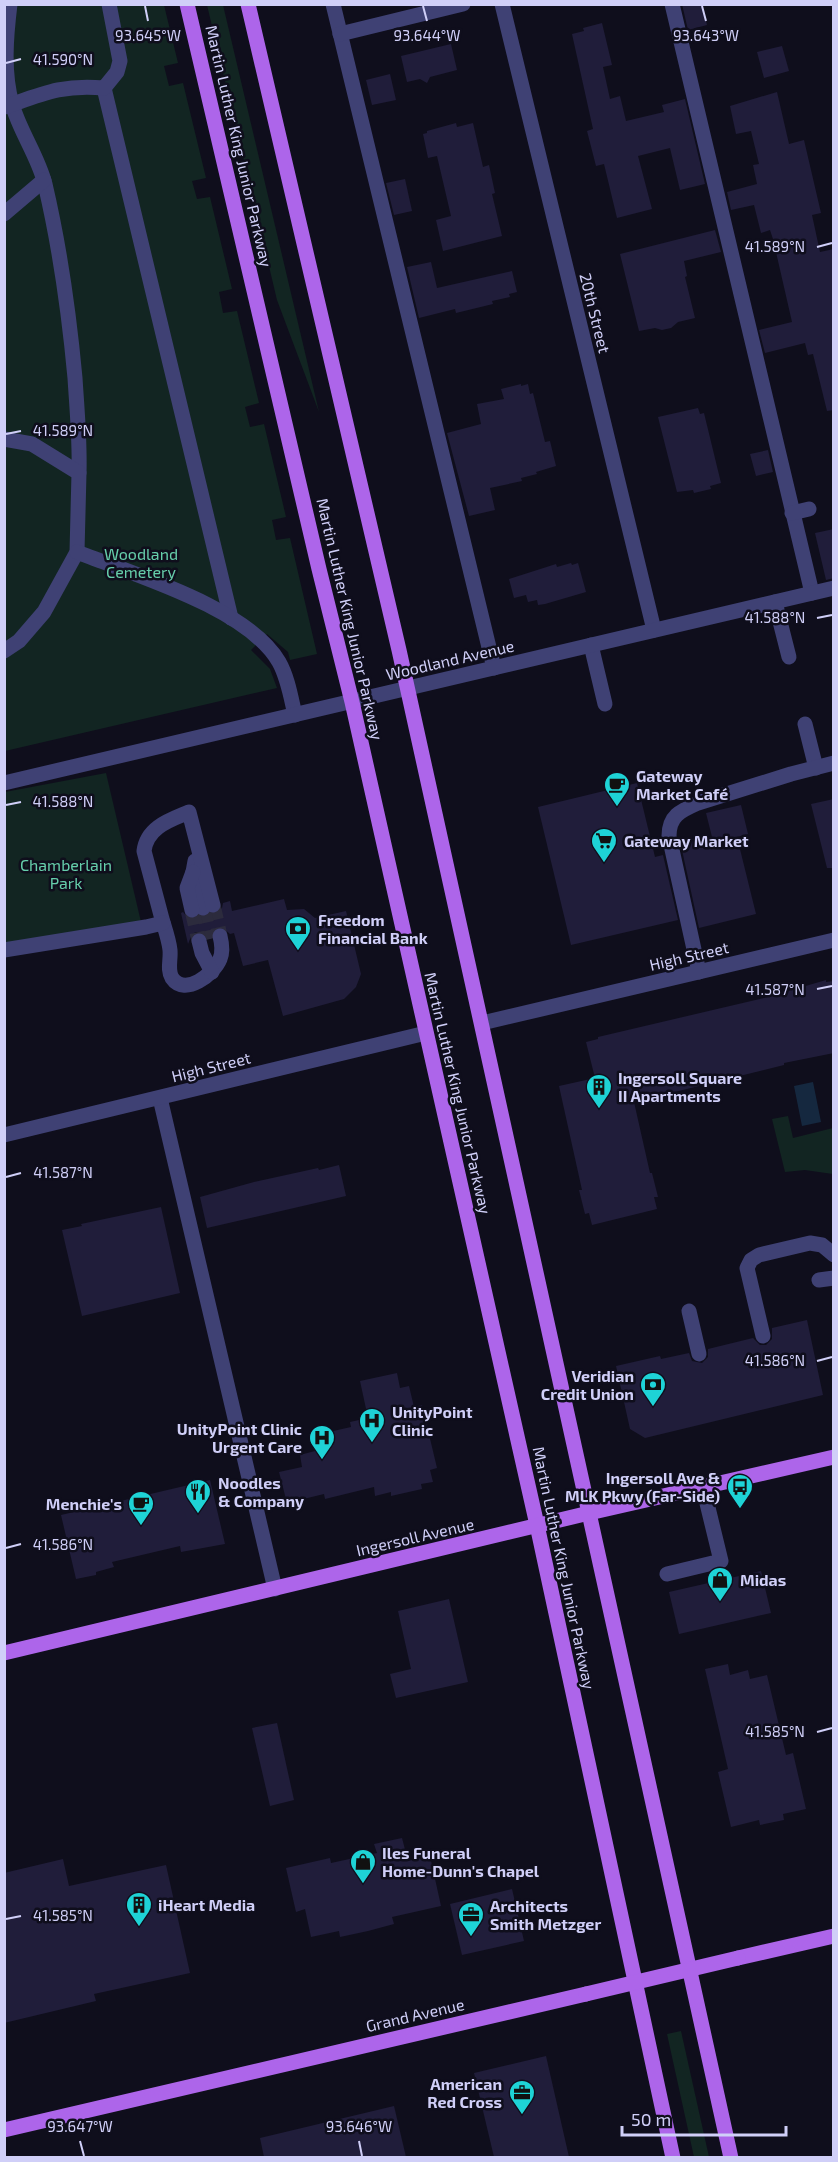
<svg xmlns="http://www.w3.org/2000/svg" width="838" height="2162" viewBox="0 0 838 2162" font-family="'Exo 2',sans-serif">
  <style>
    .green { fill: #122522 }
    .water { fill: #15283f }
    .building { fill: #201d3a }
    .lines { fill: none; stroke-linecap: round; stroke-linejoin: round }
    .minor-tunnel { stroke: #2c2b3d; stroke-width: 15; stroke-dasharray: 15 8; stroke-linecap: butt }
    .minor { stroke: #3f4174; stroke-width: 15 }
    .major { stroke: #ad65ea; stroke-width: 15 }
    .major-bridge { stroke: #ad65ea; stroke-width: 15 }
    .ticks { fill: none; stroke: #d0cff8; stroke-width: 2 }
    .labels { text-anchor: middle; stroke-width: 5; stroke-linejoin: round; paint-order: stroke }
    .street-label { font-size: 16px; fill: #d0cff8; stroke: #0f0e1c }
    .park-label { font-size: 16px; fill: #66ceab; stroke: #0f0e1c }
    .poi-label { font-size: 16px; font-weight: bold; fill: #d0cff8; stroke: #0f0e1c; text-anchor: start }
    .ticks-label { font-size: 15px; text-anchor: middle; fill: #d0cff8; stroke: #0f0e1c; stroke-width: 5; stroke-linejoin: round; paint-order: stroke }
  </style>
  <rect width="100%" height="100%" fill="#0f0e1c"/>
  <g class="green">
    <path d="M4 5H164L178 63 164 66 169 86 183 83 206 178 192 181 197 199 210 197 232 289 219 292 223 313 237 311 259 403 245 407 250 427 264 424 286 517 272 520 276 540 290 538 317 654 290 660 288 652 267 634 251 650 270 669 277 688 5 751Z"/>
    <path d="M207 5H223L319 412 277 300Z"/>
    <path d="M106 773 141 922 5 952V792Z"/>
    <path d="M788 1116 793 1138 833 1128V1174L805 1170 785 1172 772 1119Z"/>
    <path d="M681 2031 709 2157H694L667 2034Z"/>
  </g>
  <path class="water" d="M813 1082 821 1122 802 1126 794 1086Z"/>
  <g class="building">
    <path d="M682 4H702L707 25 688 30Z"/>
    <path d="M602 23 612 65 603 67 610 99 620 96 626 121 664 112 662 105 685 99 705 184 680 190 670 148 638 156 652 209 617 218 604 164 596 166 587 131 593 129 572 34 584 31 583 28Z"/>
    <path d="M451 44 457 70 430 77 427 83 420 79 407 82 401 56Z"/>
    <path d="M782 46 789 71 764 78 757 52Z"/>
    <path d="M390 74 396 100 372 105 366 80Z"/>
    <path d="M777 92 789 144 804 140 821 213 812 215 820 252 834 249V410L827 411 813 354 808 355 805 343 765 353 759 330 792 322 773 239 770 230 761 233 754 205 731 210 727 192 757 184 753 165 759 164 751 131 736 134 730 106Z"/>
    <path d="M456 123 457 127 473 123 483 167 489 165 495 193 492 194 502 236 443 251 436 220 451 216 437 156 428 158 423 134 427 133V131Z"/>
    <path d="M405 179 412 211 394 215 386 183Z"/>
    <path d="M715 230 721 252 684 261 687 276 685 277 695 318 678 322 671 328 662 330 655 328 639 331 620 254Z"/>
    <path d="M431 262 437 288 512 271 517 292 509 294 510 297 492 301 493 304 456 313 455 309 419 318 407 267Z"/>
    <path d="M521 384V386L528 384 530 394 533 393 545 442 550 441 556 466 536 472 537 474 521 478 522 481 490 488 495 510 469 516 447 433 481 424 477 404 504 399 501 389Z"/>
    <path d="M698 408 700 414 704 413 721 483 710 486 711 489 694 493 693 490 677 492 658 417Z"/>
    <path d="M768 450 773 472 756 476 750 454Z"/>
    <path d="M834 529V578L826 580 815 533Z"/>
    <path d="M571 563 572 565 578 563 586 592 545 604 538 605 537 600 528 602 526 595 514 598 509 579 556 564 557 567Z"/>
    <path d="M637 783 655 857 663 855 678 920 571 945 538 807Z"/>
    <path d="M834 799V868H827L811 804Z"/>
    <path d="M741 805 748 834 737 837 756 914 699 928 682 850 686 848 685 843 712 837 706 813Z"/>
    <path d="M284 899 287 910 304 909 315 918 346 911 361 974 356 987 344 999 283 1016 268 960 243 966 234 933 230 934 222 927 214 929 211 939H209L202 932H196L192 934 188 944 181 913 183 912 189 919 194 920 199 917H205L210 914H216L222 908 223 903 230 901 232 911Z"/>
    <path d="M826 980V982L834 981V1053L784 1063V1065L634 1102 650 1173H652L658 1197H654L657 1209 592 1225 589 1213 585 1214 579 1190H582L559 1086 595 1078 586 1042 598 1039V1037L768 997Z"/>
    <path d="M339 1165 346 1196 207 1228 200 1197 254 1182 318 1168 319 1170Z"/>
    <path d="M161 1207 180 1293 82 1316 62 1230 82 1226 81 1224Z"/>
    <path d="M807 1320 823 1395 645 1438 630 1429 616 1366 660 1356 661 1359 689 1353 692 1361 702 1363 708 1357V1349L753 1338 760 1345H766L772 1339V1328Z"/>
    <path d="M397 1373 400 1388 409 1386 414 1407 422 1405 437 1468 430 1470 433 1482 421 1484 422 1489 391 1496V1492L375 1496 374 1487 325 1499 324 1494 287 1503 279 1472 302 1467 300 1455 315 1451 311 1436 351 1427 350 1422 368 1418 360 1381Z"/>
    <path d="M210 1480 225 1544 181 1552 180 1546 112 1562 114 1567 96 1572V1575L76 1579 61 1515Z"/>
    <path d="M761 1571 771 1613 679 1634 669 1592Z"/>
    <path d="M449 1599 468 1682 396 1698 390 1674 411 1669 398 1611Z"/>
    <path d="M728 1664 730 1675 748 1670 750 1679 767 1675 786 1755 793 1753 806 1809 783 1814 784 1820 760 1825 759 1820 731 1827 718 1772 728 1769 705 1669Z"/>
    <path d="M277 1723 294 1800 270 1806 252 1728Z"/>
    <path d="M402 1838 408 1861 430 1856 441 1906 392 1917 394 1924 368 1931 340 1937 339 1931 311 1937 305 1909 296 1912 286 1868 330 1858 331 1863 377 1853 374 1844Z"/>
    <path d="M63 1859 69 1886 166 1865 190 1973 94 1994 96 2001 4 2023V1873Z"/>
    <path d="M512 1889 524 1941 462 1955 450 1904Z"/>
    <path d="M546 2056 569 2157H494L474 2073Z"/>
    <path d="M394 2106 406 2157H264L260 2138Z"/>
  </g>
  <g class="lines">
    <g class="minor-tunnel">
      <path d="M213 905 220 936"/>
      <path d="M203 908 210 939"/>
      <path d="M192 910 199 941"/>
    </g>
    <g class="minor">
      <path d="M10 4C6 37 3 72 12 104 20 132 38 156 45 184 60 248 69 313 75 378 77 410 80 441 79 473"/>
      <path d="M333 4 494 668"/>
      <path d="M502 4 654 630"/>
      <path d="M672 4 812 593"/>
      <path d="M340 34 463 4"/>
      <path d="M104 88 231 618"/>
      <path d="M5 107C42 94 63 84 104 88L117 72 120 61 109 4"/>
      <path d="M4 214 44 180"/>
      <path d="M4 439 32 444 79 473 77 552 44 612 19 641 4 651"/>
      <path d="M792 513 809 509"/>
      <path d="M77 552C135 575 248 608 279 662 288 678 291 698 295 715"/>
      <path d="M775 602 789 657"/>
      <path d="M591 645 605 704"/>
      <path d="M805 724 816 768"/>
      <path d="M4 783 834 588"/>
      <path d="M195 861 193 872 203 908"/>
      <path d="M213 905 189 812C170 820 147 827 144 851 150 873 156 896 162 919 165 929 169 940 170 950 171 959 167 970 172 978 185 997 214 974 220 959 223 952 222 944 220 936"/>
      <path d="M192 910 187 888 193 872"/>
      <path d="M199 941 202 953 212 972"/>
      <path d="M4 950 146 927 163 923"/>
      <path d="M699 972 669 836C669 816 680 811 698 803L791 774 834 763"/>
      <path d="M482 1023 834 940"/>
      <path d="M160 1098 275 1589"/>
      <path d="M4 1135 426 1033"/>
      <path d="M819 1280 834 1278"/>
      <path d="M689 1311 699 1354"/>
      <path d="M763 1336 747 1268 751 1260 759 1255 810 1243 822 1245 834 1255"/>
      <path d="M667 1574 721 1561 703 1487"/>
    </g>
    <g class="major">
      <path d="M187 4 319 569 352 702 537 1525 673 2158"/>
      <path d="M248 4 399 650 731 2158"/>
      <path d="M4 1653 589 1513 834 1457"/>
      <path d="M738 1958 834 1936"/>
      <path d="M4 2130 586 1994"/>
    </g>
    <path class="major-bridge" d="M586 1994 738 1958"/>
  </g>
  <path class="ticks" d="M145 6 148 21M423 6 427 21M702 6 706 21M6 63 21 59M817 247 832 243M6 434 21 431M817 618 832 615M6 805 21 802M817 989 832 986M6 1177 21 1173M817 1361 832 1357M6 1548 21 1544M817 1732 832 1728M6 1919 21 1916M80 2141 84 2156M359 2141 362 2156"/>
  <defs>
    <symbol id="cafe-pin" viewBox="-11 -11 22 30"><path d="M0 17L-7.5 6A9.5 9.5 0 1 1 7.5 6Z" fill="#1ed3d6" stroke="#0f0e1c"/><path d="M-5.5-4.5H6V0H3Q3 3.5 0 3.5H-2.5Q-5.5 3.5-5.5 0ZM3-3.2v2h1.7v-2ZM-6 4.5H4V6H-6Z" fill="#111"/></symbol>
    <symbol id="supermarket-pin" viewBox="-11 -11 22 30"><path d="M0 17L-7.5 6A9.5 9.5 0 1 1 7.5 6Z" fill="#1ed3d6" stroke="#0f0e1c"/><path d="M-6-5.5h2.5l.6 2H6L4.5 2H-2.5L-4.4-4H-6ZM-1.5 3.2a1.3 1.3 0 1 0 .1 0ZM3 3.2a1.3 1.3 0 1 0 .1 0Z" fill="#111"/></symbol>
    <symbol id="bank-pin" viewBox="-11 -11 22 30"><path d="M0 17L-7.5 6A9.5 9.5 0 1 1 7.5 6Z" fill="#1ed3d6" stroke="#0f0e1c"/><path d="M-6-4H6V4H-6ZM0-2.3a2.3 2.3 0 1 0 0 4.6a2.3 2.3 0 1 0 0-4.6Z" fill="#111"/></symbol>
    <symbol id="building-pin" viewBox="-11 -11 22 30"><path d="M0 17L-7.5 6A9.5 9.5 0 1 1 7.5 6Z" fill="#1ed3d6" stroke="#0f0e1c"/><path d="M-4-6H4V6H1V3H-1V6H-4ZM-2.5-4.3h1.7v1.8h-1.7ZM.8-4.3h1.7v1.8H.8ZM-2.5-1h1.7V.8h-1.7ZM.8-1h1.7V.8H.8Z" fill="#111"/></symbol>
    <symbol id="hospital-pin" viewBox="-11 -11 22 30"><path d="M0 17L-7.5 6A9.5 9.5 0 1 1 7.5 6Z" fill="#1ed3d6" stroke="#0f0e1c"/><path d="M-5-5h3v3.5h4V-5h3V5h-3V1.5h-4V5h-3Z" fill="#111"/></symbol>
    <symbol id="bus-pin" viewBox="-11 -11 22 30"><path d="M0 17L-7.5 6A9.5 9.5 0 1 1 7.5 6Z" fill="#1ed3d6" stroke="#0f0e1c"/><path d="M-5-6H5V4H4V6H2V4H-2V6H-4V4H-5ZM-3.5-4V0h7V-4ZM-3.5 1.2v1.5H-2V1.2ZM2 1.2v1.5H3.5V1.2Z" fill="#111"/></symbol>
    <symbol id="restaurant-pin" viewBox="-11 -11 22 30"><path d="M0 17L-7.5 6A9.5 9.5 0 1 1 7.5 6Z" fill="#1ed3d6" stroke="#0f0e1c"/><path d="M-5-6h1v4h1v-4h1v4h1v-4h1v5L-1.5 .5V6h-2V.5L-5-1ZM5-6V6H3V1.5H1.5Q1.5-4 5-6Z" fill="#111"/></symbol>
    <symbol id="shop-pin" viewBox="-11 -11 22 30"><path d="M0 17L-7.5 6A9.5 9.5 0 1 1 7.5 6Z" fill="#1ed3d6" stroke="#0f0e1c"/><path d="M-5-2.5h2.3a2.7 3.5 0 0 1 5.4 0H5L5.5 6h-11ZM-1.5-2.5h3a1.5 2.3 0 0 0-3 0Z" fill="#111"/></symbol>
    <symbol id="office-pin" viewBox="-11 -11 22 30"><path d="M0 17L-7.5 6A9.5 9.5 0 1 1 7.5 6Z" fill="#1ed3d6" stroke="#0f0e1c"/><path d="M-6-3h4V-5.5h4V-3h4V5H-6ZM-1-4.5V-3h2v-1.5ZM-6 0V1H6V0Z" fill="#111"/></symbol>
  </defs>
  <g fill-rule="evenodd">
    <use href="#cafe-pin" x="602" y="770" width="30" height="40"/>
    <use href="#supermarket-pin" x="589" y="826" width="30" height="40"/>
    <use href="#bank-pin" x="283" y="914" width="30" height="40"/>
    <use href="#building-pin" x="584" y="1072" width="30" height="40"/>
    <use href="#bank-pin" x="638" y="1370" width="30" height="40"/>
    <use href="#hospital-pin" x="357" y="1406" width="30" height="40"/>
    <use href="#hospital-pin" x="307" y="1423" width="30" height="40"/>
    <use href="#bus-pin" x="725" y="1472" width="30" height="40"/>
    <use href="#restaurant-pin" x="183" y="1477" width="30" height="40"/>
    <use href="#cafe-pin" x="126" y="1489" width="30" height="40"/>
    <use href="#shop-pin" x="705" y="1565" width="30" height="40"/>
    <use href="#shop-pin" x="348" y="1847" width="30" height="40"/>
    <use href="#building-pin" x="124" y="1890" width="30" height="40"/>
    <use href="#office-pin" x="456" y="1900" width="30" height="40"/>
    <use href="#office-pin" x="507" y="2078" width="30" height="40"/>
  </g>
  <g class="labels">
    <g class="street-label">
      <text transform="translate(239 146) rotate(77)" y="6">Martin Luther King Junior Parkway</text>
      <text transform="translate(595 313) rotate(76)" y="6">20th Street</text>
      <text transform="translate(350 619) rotate(77)" y="6">Martin Luther King Junior Parkway</text>
      <text transform="translate(450 660) rotate(-13)" y="6">Woodland Avenue</text>
      <text transform="translate(689 956) rotate(-13)" y="6">High Street</text>
      <text transform="translate(211 1067) rotate(-14)" y="6">High Street</text>
      <text transform="translate(458 1093) rotate(77)" y="6">Martin Luther King Junior Parkway</text>
      <text transform="translate(415 1537) rotate(-13)" y="6">Ingersoll Avenue</text>
      <text transform="translate(564 1568) rotate(78)" y="6">Martin Luther King Junior Parkway</text>
      <text transform="translate(415 2015) rotate(-13)" y="6">Grand Avenue</text>
    </g>
    <g class="park-label">
      <text x="141" y="560">Woodland<tspan x="141" dy="18">Cemetery</tspan></text>
      <text x="66" y="871">Chamberlain<tspan x="66" dy="18">Park</tspan></text>
    </g>
    <g class="poi-label">
      <text x="636" y="782">Gateway<tspan x="636" dy="18">Market Café</tspan></text>
      <text x="624" y="847">Gateway Market</text>
      <text x="318" y="926">Freedom<tspan x="318" dy="18">Financial Bank</tspan></text>
      <text x="618" y="1084">Ingersoll Square<tspan x="618" dy="18">II Apartments</tspan></text>
      <text x="634" y="1382" text-anchor="end">Veridian<tspan x="634" dy="18">Credit Union</tspan></text>
      <text x="392" y="1418">UnityPoint<tspan x="392" dy="18">Clinic</tspan></text>
      <text x="302" y="1435" text-anchor="end">UnityPoint Clinic<tspan x="302" dy="18">Urgent Care</tspan></text>
      <text x="720" y="1484" text-anchor="end">Ingersoll Ave &amp;<tspan x="720" dy="18">MLK Pkwy (Far-Side)</tspan></text>
      <text x="218" y="1489">Noodles<tspan x="218" dy="18">&amp; Company</tspan></text>
      <text x="122" y="1510" text-anchor="end">Menchie's</text>
      <text x="740" y="1586">Midas</text>
      <text x="382" y="1859">Iles Funeral<tspan x="382" dy="18">Home-Dunn's Chapel</tspan></text>
      <text x="158" y="1911">iHeart Media</text>
      <text x="490" y="1912">Architects<tspan x="490" dy="18">Smith Metzger</tspan></text>
      <text x="502" y="2090" text-anchor="end">American<tspan x="502" dy="18">Red Cross</tspan></text>
    </g>
  </g>
  <g class="ticks-label">
    <text x="148" y="41">93.645°W</text>
    <text x="427" y="41">93.644°W</text>
    <text x="706" y="41">93.643°W</text>
    <text x="63" y="65">41.590°N</text>
    <text x="775" y="252">41.589°N</text>
    <text x="63" y="436">41.589°N</text>
    <text x="775" y="623">41.588°N</text>
    <text x="63" y="807">41.588°N</text>
    <text x="775" y="995">41.587°N</text>
    <text x="63" y="1178">41.587°N</text>
    <text x="775" y="1366">41.586°N</text>
    <text x="63" y="1550">41.586°N</text>
    <text x="775" y="1737">41.585°N</text>
    <text x="63" y="1921">41.585°N</text>
    <text x="80" y="2132">93.647°W</text>
    <text x="359" y="2132">93.646°W</text>
  </g>
  <rect width="838" height="2162" fill="none" stroke="#d0cff8" stroke-width="12"/>
  <path d="M622 2126v9h164v-9" fill="none" stroke="#d0cff8" stroke-width="3"/>
  <text x="631" y="2126" font-size="18" fill="#d0cff8" stroke="#0f0e1c" stroke-width="4.5" paint-order="stroke">50 m</text>
</svg>
